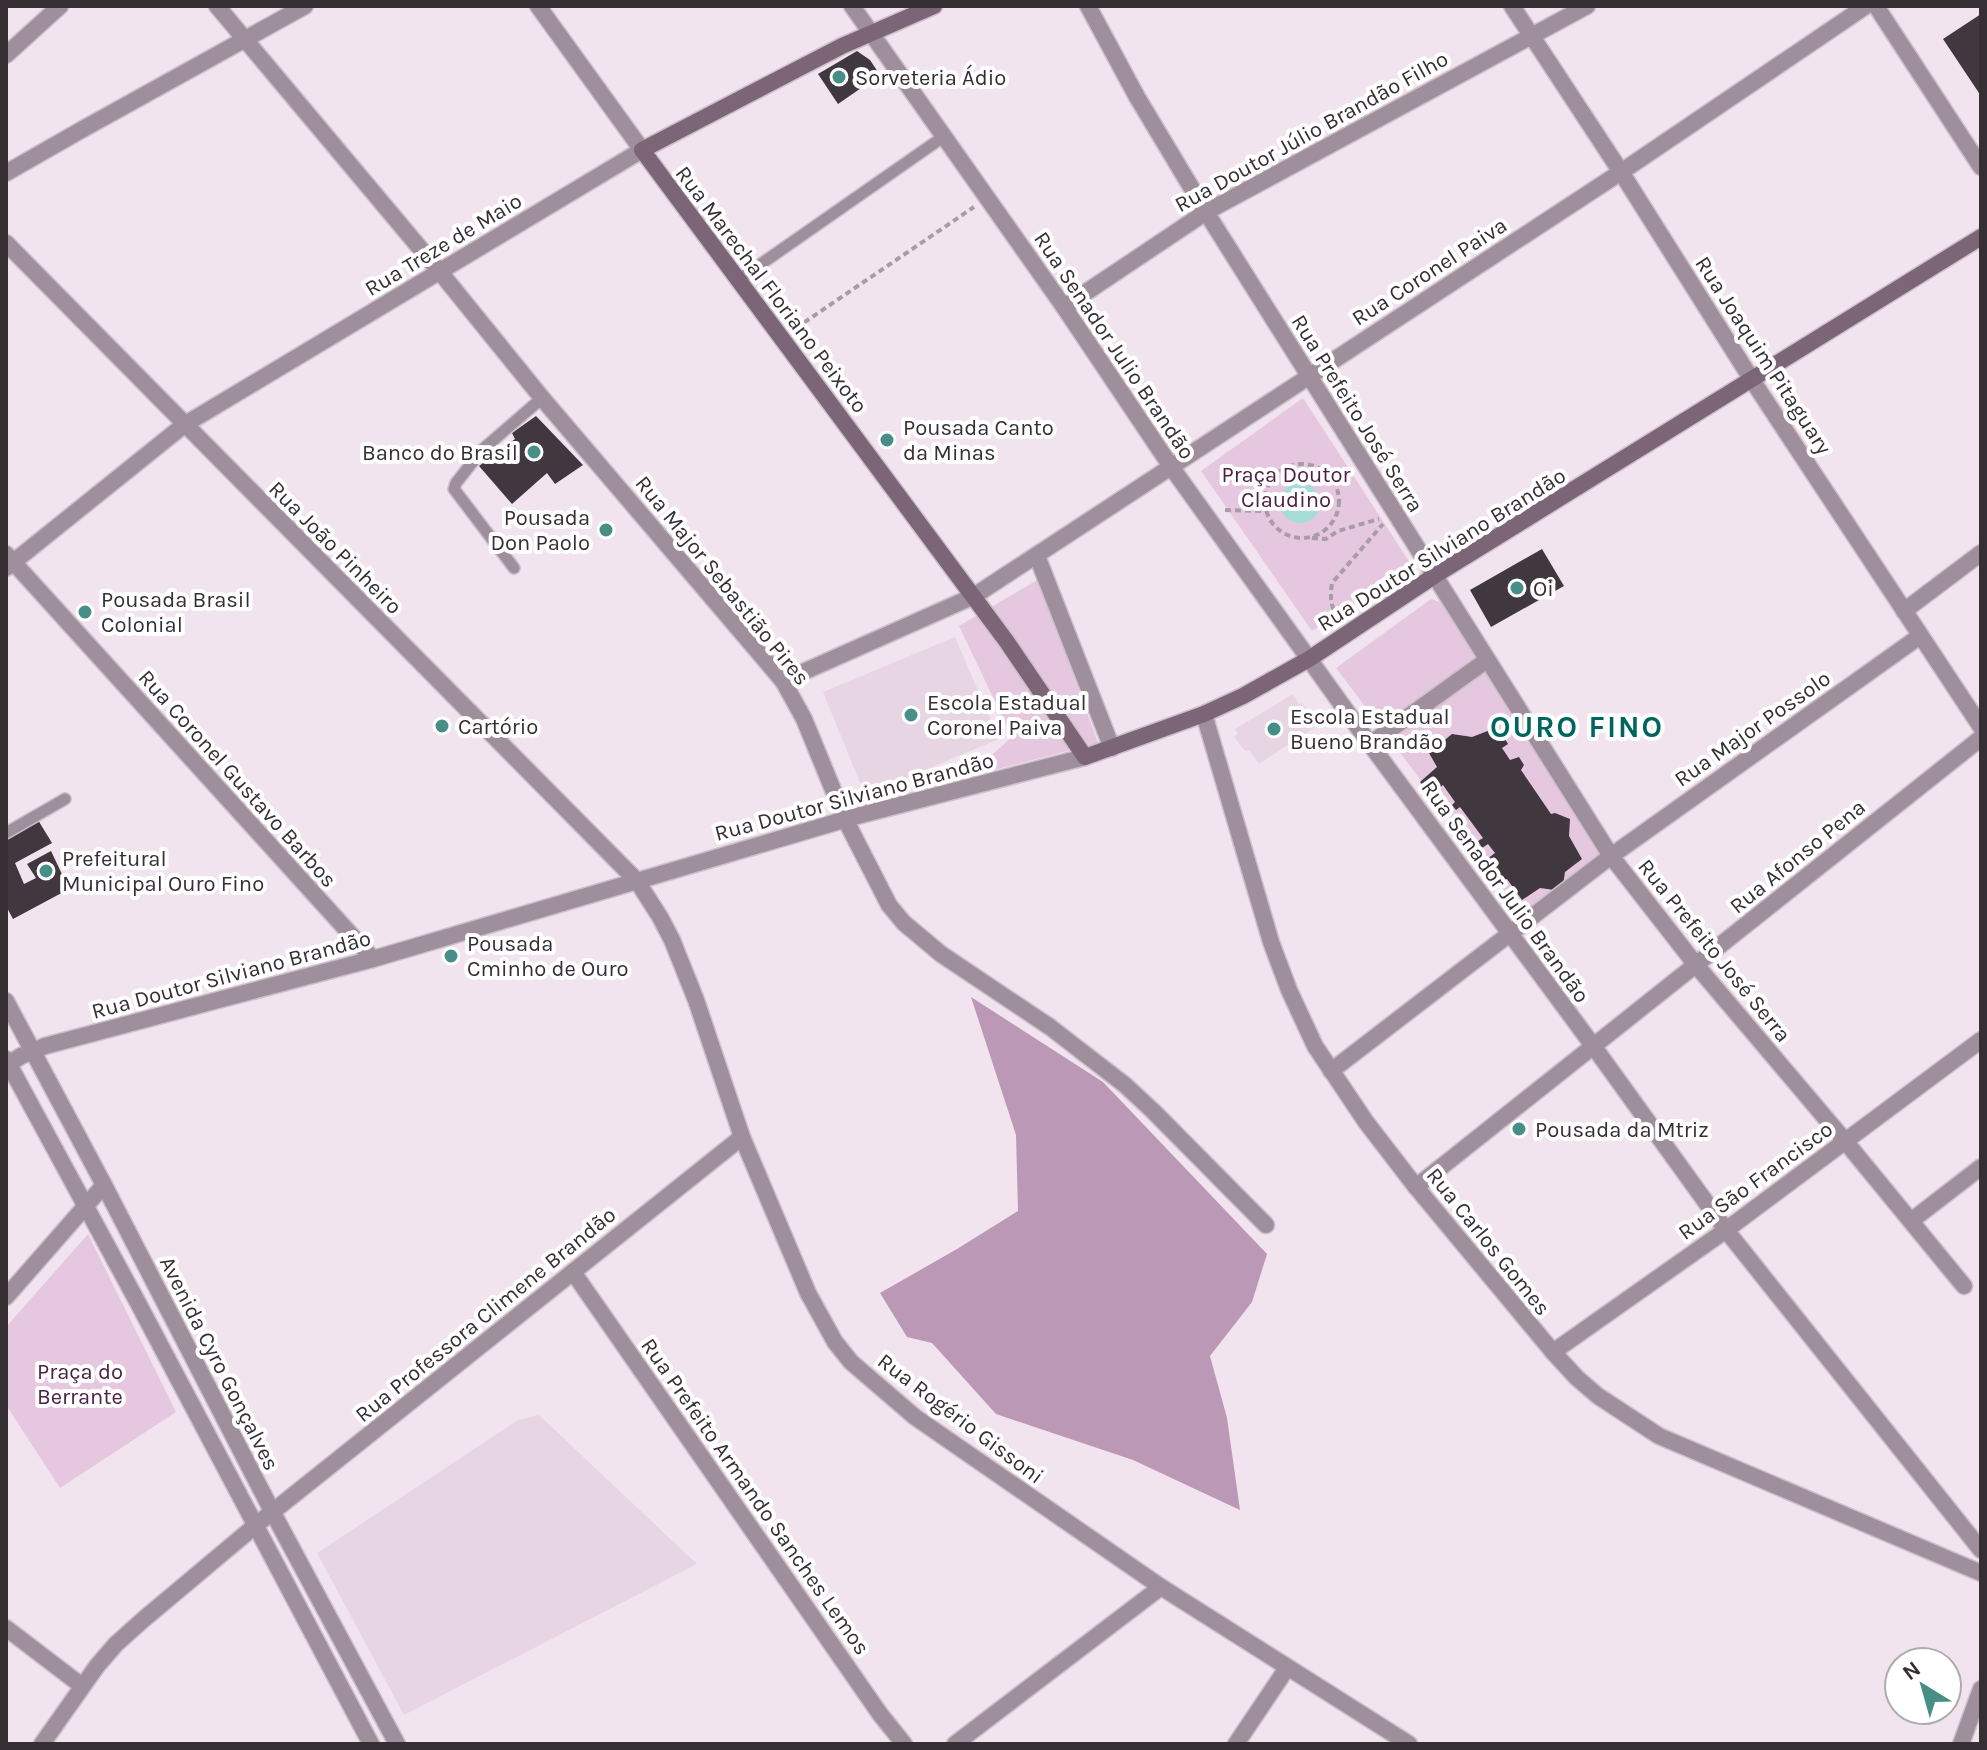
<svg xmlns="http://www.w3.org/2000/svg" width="1987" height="1750" viewBox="0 0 1987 1750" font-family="Karla,sans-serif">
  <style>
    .built { fill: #e8d5e4 }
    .green { fill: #e5c7e0 }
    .forest { fill: #bb98b5 }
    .water { fill: #a6ddd6 }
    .building { fill: #41373f }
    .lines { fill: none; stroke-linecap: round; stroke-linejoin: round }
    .lane-casing { stroke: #ccc0ca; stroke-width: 14 }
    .street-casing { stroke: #ccc0ca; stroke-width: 19 }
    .secondary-casing { stroke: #ccc0ca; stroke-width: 19 }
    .path { stroke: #a89da6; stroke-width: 4; stroke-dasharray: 6 4; stroke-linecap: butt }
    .lane { stroke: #9f8f9c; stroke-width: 11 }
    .street { stroke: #9f8f9c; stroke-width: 16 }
    .secondary { stroke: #7b6577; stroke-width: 16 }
    .poi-dot { fill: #478e86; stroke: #fff; stroke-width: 3 }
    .labels { text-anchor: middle; stroke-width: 8; stroke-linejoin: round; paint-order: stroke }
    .poi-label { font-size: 22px; fill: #352f34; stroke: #fff; text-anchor: start }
    .street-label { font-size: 22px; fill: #352f34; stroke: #fff }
    .park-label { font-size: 22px; fill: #4c2047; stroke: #fff }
    .district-label { font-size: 30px; font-weight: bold; letter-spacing: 2px; fill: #00655e; stroke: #fff }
  </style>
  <rect width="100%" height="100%" fill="#f2e4ef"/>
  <g class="built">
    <path d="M955 637 999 739 865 795 823 692Z"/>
    <path d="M1293 694 1299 704 1302 703 1309 712 1306 715 1314 728 1259 764 1249 750 1245 751 1234 737 1238 734 1235 729Z"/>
    <path d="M539 1415 697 1564 404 1715 317 1553 518 1420Z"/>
  </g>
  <g class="green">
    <path d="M1303 398 1414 569 1312 631 1201 471Z"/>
    <path d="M1039 579 1098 743 967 777 1012 737 959 626Z"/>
    <path d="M1431 599 1442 603 1603 853 1522 914 1336 668Z"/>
    <path d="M88 1234 176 1412 60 1488 6 1405V1327Z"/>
  </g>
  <path class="forest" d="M971 997 1103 1082 1267 1254 1252 1302 1210 1356 1227 1418 1240 1510 1133 1460 996 1414 932 1343 907 1337 880 1293 957 1249 1018 1211 1016 1135Z"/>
  <circle class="water" cx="1300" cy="503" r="20"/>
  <g class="building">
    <path d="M1981 14V96L1943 39Z"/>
    <path d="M857 51 870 60 880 75 838 104 818 74Z"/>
    <path d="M536 416 583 465 555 484 547 473 512 504 479 466 515 439 512 433Z"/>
    <path d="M1542 549 1564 586 1491 627 1470 590Z"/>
    <path d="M1498 727 1508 744 1502 748 1510 760 1519 757 1524 765 1521 770 1551 814 1555 813 1570 819 1569 836 1582 859 1565 872 1563 885 1554 890 1540 888 1522 900 1507 879 1496 883 1482 863 1495 853 1488 844 1482 848 1478 841 1483 838 1460 807 1456 810 1452 805 1455 802 1443 785 1431 795 1420 782 1437 767 1429 753 1452 734 1472 737Z"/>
    <path d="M38 820 52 843 15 863 24 884 36 878 27 864 51 851 69 889 13 919 6 906V839Z"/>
  </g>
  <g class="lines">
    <defs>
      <g id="lane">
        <path d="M738 280 943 137"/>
        <path d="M514 568 454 489 456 483 482 450 542 398"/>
        <path d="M6 833 65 799"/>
      </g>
      <g id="street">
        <path d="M217 6 440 272 542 398 783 681 804 719 845 819 889 905 904 923 941 954 1050 1027 1125 1085 1153 1111 1266 1225"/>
        <path d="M852 6 1064 307 1172 468 1370 744 1594 1047 1726 1230 1981 1550"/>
        <path d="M1088 6 1137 97 1206 212 1611 856 1696 965 1845 1141 1964 1286"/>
        <path d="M1512 6 1621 172 1752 380 1981 727"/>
        <path d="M1876 6 1981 167"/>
        <path d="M6 55 60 6"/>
        <path d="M6 173 83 129 305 6"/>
        <path d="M6 243 637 881 660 917 672 940 696 1000 742 1137 808 1293 835 1342 851 1362 915 1417 1161 1587 1409 1744"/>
        <path d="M1064 307 1206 212 1587 6"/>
        <path d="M6 554 373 959"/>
        <path d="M1037 556 1112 748"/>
        <path d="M6 568 184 425 642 150 538 6"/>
        <path d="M1904 611 1981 553"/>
        <path d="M783 681 974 596 1621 172 1866 6"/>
        <path d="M1204 714 1271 942 1289 990 1315 1046 1366 1122 1416 1187 1553 1352 1577 1378 1598 1396 1659 1436 1981 1573"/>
        <path d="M1370 744 1487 660"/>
        <path d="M6 1001 104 1185 273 1513 397 1744"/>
        <path d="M6 1059 137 1301 371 1744"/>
        <path d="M6 1066 21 1056 45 1046 373 959 857 816 1085 757"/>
        <path d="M1331 1071 1611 856 1920 636"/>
        <path d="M1416 1187 1981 738"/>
        <path d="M1911 1221 1981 1167"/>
        <path d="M573 1272 880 1714 904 1744"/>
        <path d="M6 1297 104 1185"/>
        <path d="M1553 1352 1726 1230 1981 1040"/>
        <path d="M6 1628 82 1686"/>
        <path d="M42 1744 97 1666 116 1644 144 1619 256 1525 742 1137"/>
        <path d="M955 1744 1161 1587"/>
        <path d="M1236 1744 1287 1668"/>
        <path d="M1961 1744 1981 1689"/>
      </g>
      <path id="secondary" d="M934 6 842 46 642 150 1007 642 1085 757 1204 714 1243 696 1309 659 1434 576 1981 237"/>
    </defs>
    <use href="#lane" class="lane-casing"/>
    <use href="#street" class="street-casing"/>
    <use href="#secondary" class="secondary-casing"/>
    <g class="path">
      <path d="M796 328 974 207"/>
      <circle cx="1302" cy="501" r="37"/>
      <path d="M1225 510 1266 511"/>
      <path d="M1312 538 1326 539 1338 531 1379 519"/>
      <path d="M1339 618C1330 608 1330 596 1332 583L1383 524"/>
    </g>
    <use href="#lane" class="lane"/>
    <use href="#street" class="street"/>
    <use href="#secondary" class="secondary"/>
  </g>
  <g class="poi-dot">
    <circle cx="839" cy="77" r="8"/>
    <circle cx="887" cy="440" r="8"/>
    <circle cx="534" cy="452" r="8"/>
    <circle cx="606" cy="530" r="8"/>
    <circle cx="1517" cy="588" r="8"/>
    <circle cx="85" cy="612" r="8"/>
    <circle cx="911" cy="715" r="8"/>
    <circle cx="442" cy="726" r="8"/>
    <circle cx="1274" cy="729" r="8"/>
    <circle cx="46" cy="871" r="8"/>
    <circle cx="451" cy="956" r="8"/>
    <circle cx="1519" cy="1129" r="8"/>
  </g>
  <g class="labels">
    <g class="poi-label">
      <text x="855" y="85">Sorveteria Ádio</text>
      <text x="903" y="435">Pousada Canto<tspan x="903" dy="25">da Minas</tspan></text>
      <text x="518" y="460" text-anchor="end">Banco do Brasil</text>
      <text x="590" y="525" text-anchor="end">Pousada<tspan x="590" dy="25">Don Paolo</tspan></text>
      <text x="1533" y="596">Oi</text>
      <text x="101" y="607">Pousada Brasil<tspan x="101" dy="25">Colonial</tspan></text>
      <text x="927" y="710">Escola Estadual<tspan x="927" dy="25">Coronel Paiva</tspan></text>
      <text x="1290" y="724">Escola Estadual<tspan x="1290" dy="25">Bueno Brandão</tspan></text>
      <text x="458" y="734">Cartório</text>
      <text x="62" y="866">Prefeitural<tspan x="62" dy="25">Municipal Ouro Fino</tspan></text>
      <text x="467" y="951">Pousada<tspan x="467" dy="25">Cminho de Ouro</tspan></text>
      <text x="1535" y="1137">Pousada da Mtriz</text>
    </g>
    <g class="street-label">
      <text transform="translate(1311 131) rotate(-29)" y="8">Rua Doutor Júlio Brandão Filho</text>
      <text transform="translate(443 244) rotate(-31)" y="8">Rua Treze de Maio</text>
      <text transform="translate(1429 271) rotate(-33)" y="8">Rua Coronel Paiva</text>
      <text transform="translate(772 289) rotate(53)" y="8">Rua Marechal Floriano Peixoto</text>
      <text transform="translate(1115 345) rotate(56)" y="8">Rua Senador Julio Brandão</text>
      <text transform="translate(1764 355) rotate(57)" y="8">Rua Joaquim Pitaguary</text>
      <text transform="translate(1358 413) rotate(58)" y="8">Rua Prefeito José Serra</text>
      <text transform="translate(336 547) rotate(45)" y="8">Rua João Pinheiro</text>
      <text transform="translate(1441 549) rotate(-32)" y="8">Rua Doutor Silviano Brandão</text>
      <text transform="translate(723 580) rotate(51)" y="8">Rua Major Sebastião Pires</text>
      <text transform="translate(1752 728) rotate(-35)" y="8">Rua Major Possolo</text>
      <text transform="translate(238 778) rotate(48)" y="8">Rua Coronel Gustavo Barbos</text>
      <text transform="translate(854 796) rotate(-15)" y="8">Rua Doutor Silviano Brandão</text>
      <text transform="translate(1797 856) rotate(-39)" y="8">Rua Afonso Pena</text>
      <text transform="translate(1506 891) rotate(54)" y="8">Rua Senador Julio Brandão</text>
      <text transform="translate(1715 950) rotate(51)" y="8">Rua Prefeito José Serra</text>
      <text transform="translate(231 974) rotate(-15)" y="8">Rua Doutor Silviano Brandão</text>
      <text transform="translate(1755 1180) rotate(-36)" y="8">Rua São Francisco</text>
      <text transform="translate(1489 1241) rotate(51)" y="8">Rua Carlos Gomes</text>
      <text transform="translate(485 1314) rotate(-39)" y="8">Rua Professora Climene Brandão</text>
      <text transform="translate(220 1363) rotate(63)" y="8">Avenida Cyro Gonçalves</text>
      <text transform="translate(961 1418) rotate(37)" y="8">Rua Rogério Gissoni</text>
      <text transform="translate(756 1496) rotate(55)" y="8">Rua Prefeito Armando Sanches Lemos</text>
    </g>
    <g class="park-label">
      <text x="1286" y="482">Praça Doutor<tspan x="1286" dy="25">Claudino</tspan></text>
      <text x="80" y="1379">Praça do<tspan x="80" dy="25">Berrante</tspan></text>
    </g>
    <g class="district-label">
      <text x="1577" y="737">OURO FINO</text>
    </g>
  </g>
  <rect width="1987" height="1750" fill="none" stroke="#352f34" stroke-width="16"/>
  <g transform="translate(1923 1686) rotate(323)"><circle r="38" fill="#ffffff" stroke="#aeacae" stroke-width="2"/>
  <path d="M0-6L14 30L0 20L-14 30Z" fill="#478e86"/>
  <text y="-12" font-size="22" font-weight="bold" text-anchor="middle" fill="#352f34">N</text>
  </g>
</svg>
